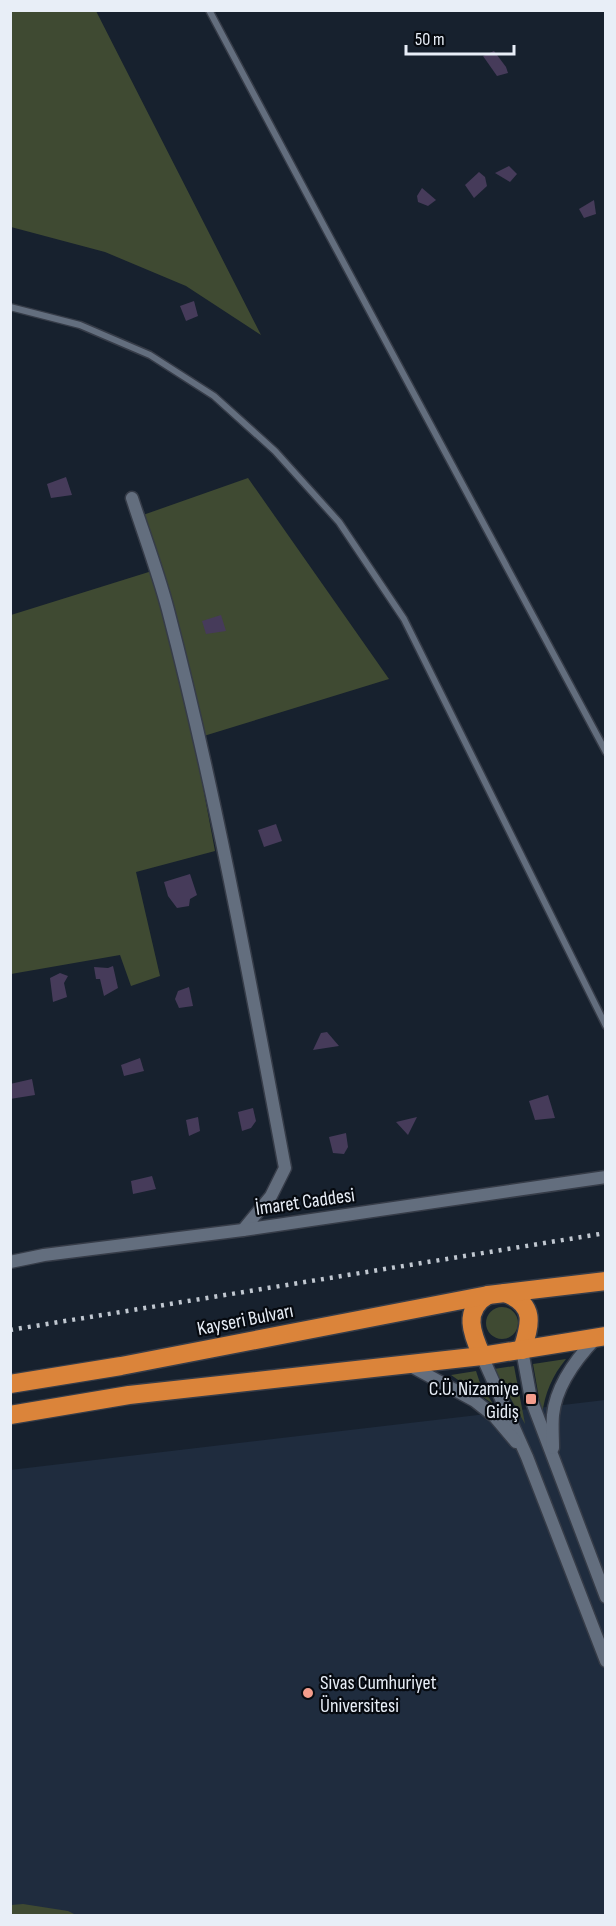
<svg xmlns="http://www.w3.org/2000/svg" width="616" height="1926" viewBox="0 0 616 1926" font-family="'Sofia Sans Condensed',sans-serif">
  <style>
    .built { fill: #1f2c3e }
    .green { fill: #3f4a32 }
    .building { fill: #463b5a }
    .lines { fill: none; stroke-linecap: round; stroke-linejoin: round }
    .lane-casing { stroke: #363c48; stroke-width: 9 }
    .street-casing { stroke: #363c48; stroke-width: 15 }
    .highway-casing { stroke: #363c48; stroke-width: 21 }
    .lane { stroke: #636e7e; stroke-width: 6 }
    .street { stroke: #636e7e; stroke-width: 12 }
    .highway { stroke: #db843a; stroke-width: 18 }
    .rail { stroke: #c0c7d0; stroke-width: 4.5; stroke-dasharray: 3 6; stroke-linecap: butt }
    .poi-dot { fill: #f49d8c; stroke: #060a10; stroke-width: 2 }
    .labels { text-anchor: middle; stroke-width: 4.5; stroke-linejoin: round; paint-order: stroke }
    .street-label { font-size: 20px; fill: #e8eef7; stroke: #060a10 }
    .poi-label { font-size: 20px; fill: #e8eef7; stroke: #060a10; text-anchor: end }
  </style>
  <rect width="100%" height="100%" fill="#17212e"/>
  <path class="built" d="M605 1400V1915H11L10 1470Z"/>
  <g class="green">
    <path d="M10 11H96L261 335 186 286 105 252 11 227Z"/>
    <path d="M248 478 389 679 194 739 215 851 136 872 160 976 131 986 120 955 11 974V615L152 571 143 515Z"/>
    <circle cx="502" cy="1323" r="16"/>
    <path d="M566 1359C552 1376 545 1393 542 1415L533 1364Z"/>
    <path d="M514 1366 525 1424 494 1369Z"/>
    <path d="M476 1371 480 1383 493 1404 451 1375Z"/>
    <path d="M23 1904 68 1911 76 1915H11V1905Z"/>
  </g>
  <g class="building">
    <path d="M494 51 506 67 508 73 497 76 483 56Z"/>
    <path d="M509 166 517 174 510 182 495 173Z"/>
    <path d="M479 172 485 177 487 186 474 198 465 185Z"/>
    <path d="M422 188 436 200 428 206 418 202 417 196Z"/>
    <path d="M594 200 596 214 584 218 579 209Z"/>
    <path d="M194 301 198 316 186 321 180 306Z"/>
    <path d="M66 477 72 495 51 498 47 484Z"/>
    <path d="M221 615 226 631 206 634 202 621Z"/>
    <path d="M276 824 282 841 264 847 258 830Z"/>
    <path d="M190 874 197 895 190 899 189 906 177 908 168 896 164 882Z"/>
    <path d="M113 966 118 988 104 996 100 979H96L94 967 108 968Z"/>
    <path d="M60 973 68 976 64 983 67 997 53 1002 50 978Z"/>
    <path d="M189 987 193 1006 179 1008 175 999 178 991Z"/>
    <path d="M327 1032 339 1046 313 1050 321 1033Z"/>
    <path d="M140 1058 144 1071 124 1076 121 1065Z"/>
    <path d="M32 1079 35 1095 10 1099V1084Z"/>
    <path d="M548 1095 555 1118 535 1120 529 1101Z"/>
    <path d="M253 1108 256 1121 251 1128 242 1131 238 1112Z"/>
    <path d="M198 1117 200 1131 189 1136 186 1120Z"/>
    <path d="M417 1117 408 1135 396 1122Z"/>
    <path d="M346 1133 348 1147 344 1154 333 1153 329 1137Z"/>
    <path d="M152 1176 156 1189 133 1194 131 1181Z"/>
  </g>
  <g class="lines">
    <defs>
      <g id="lane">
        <path d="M209 10C340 258 474 504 606 752"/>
        <path d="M10 307 80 325 150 355 214 396 275 451 339 522 404 619 606 1026"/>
      </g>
      <g id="street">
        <path d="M132 498C144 535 158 572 168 610 216 794 250 981 285 1168L271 1196 243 1230"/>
        <path d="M10 1262 44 1255 243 1230 606 1177"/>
        <path d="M522 1350 531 1399 606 1597"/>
        <path d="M482 1356 527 1457 606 1661"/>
        <path d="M409 1365 475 1401 494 1416 516 1442"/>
        <path d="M553 1448C553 1437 552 1426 553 1415 556 1385 576 1359 596 1338"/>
      </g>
      <g id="highway">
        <path d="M505 1293C537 1305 530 1325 522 1350"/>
        <path d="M482 1356C472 1334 462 1310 488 1295"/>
        <path d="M10 1384 121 1366 488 1295 606 1281"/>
        <path d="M10 1415 129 1395 482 1356 606 1336"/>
      </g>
    </defs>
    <use href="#lane" class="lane-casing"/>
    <use href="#street" class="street-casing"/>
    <use href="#highway" class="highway-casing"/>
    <use href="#lane" class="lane"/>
    <use href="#street" class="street"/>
    <use href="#highway" class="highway"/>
    <path class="rail" d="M10 1330 606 1233"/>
  </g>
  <g class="poi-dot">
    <rect x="525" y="1393" width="12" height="12" rx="3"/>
    <circle cx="308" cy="1693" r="6"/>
  </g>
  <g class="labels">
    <g class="street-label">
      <text transform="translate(305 1201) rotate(-8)" y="7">İmaret Caddesi</text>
      <text transform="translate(245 1319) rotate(-11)" y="7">Kayseri Bulvarı</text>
    </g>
    <g class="poi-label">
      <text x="519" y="1395">C.Ü. Nizamiye<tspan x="519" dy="23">Gidiş</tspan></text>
      <text x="320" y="1689" text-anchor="start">Sivas Cumhuriyet<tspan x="320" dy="23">Üniversitesi</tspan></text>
    </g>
  </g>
  <rect width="616" height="1926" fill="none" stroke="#e8eef7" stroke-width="24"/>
  <path d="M406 45v9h108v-9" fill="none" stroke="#e8eef7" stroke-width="3"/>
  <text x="415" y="45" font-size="18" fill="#e8eef7" stroke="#060a10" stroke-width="4.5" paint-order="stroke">50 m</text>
</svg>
